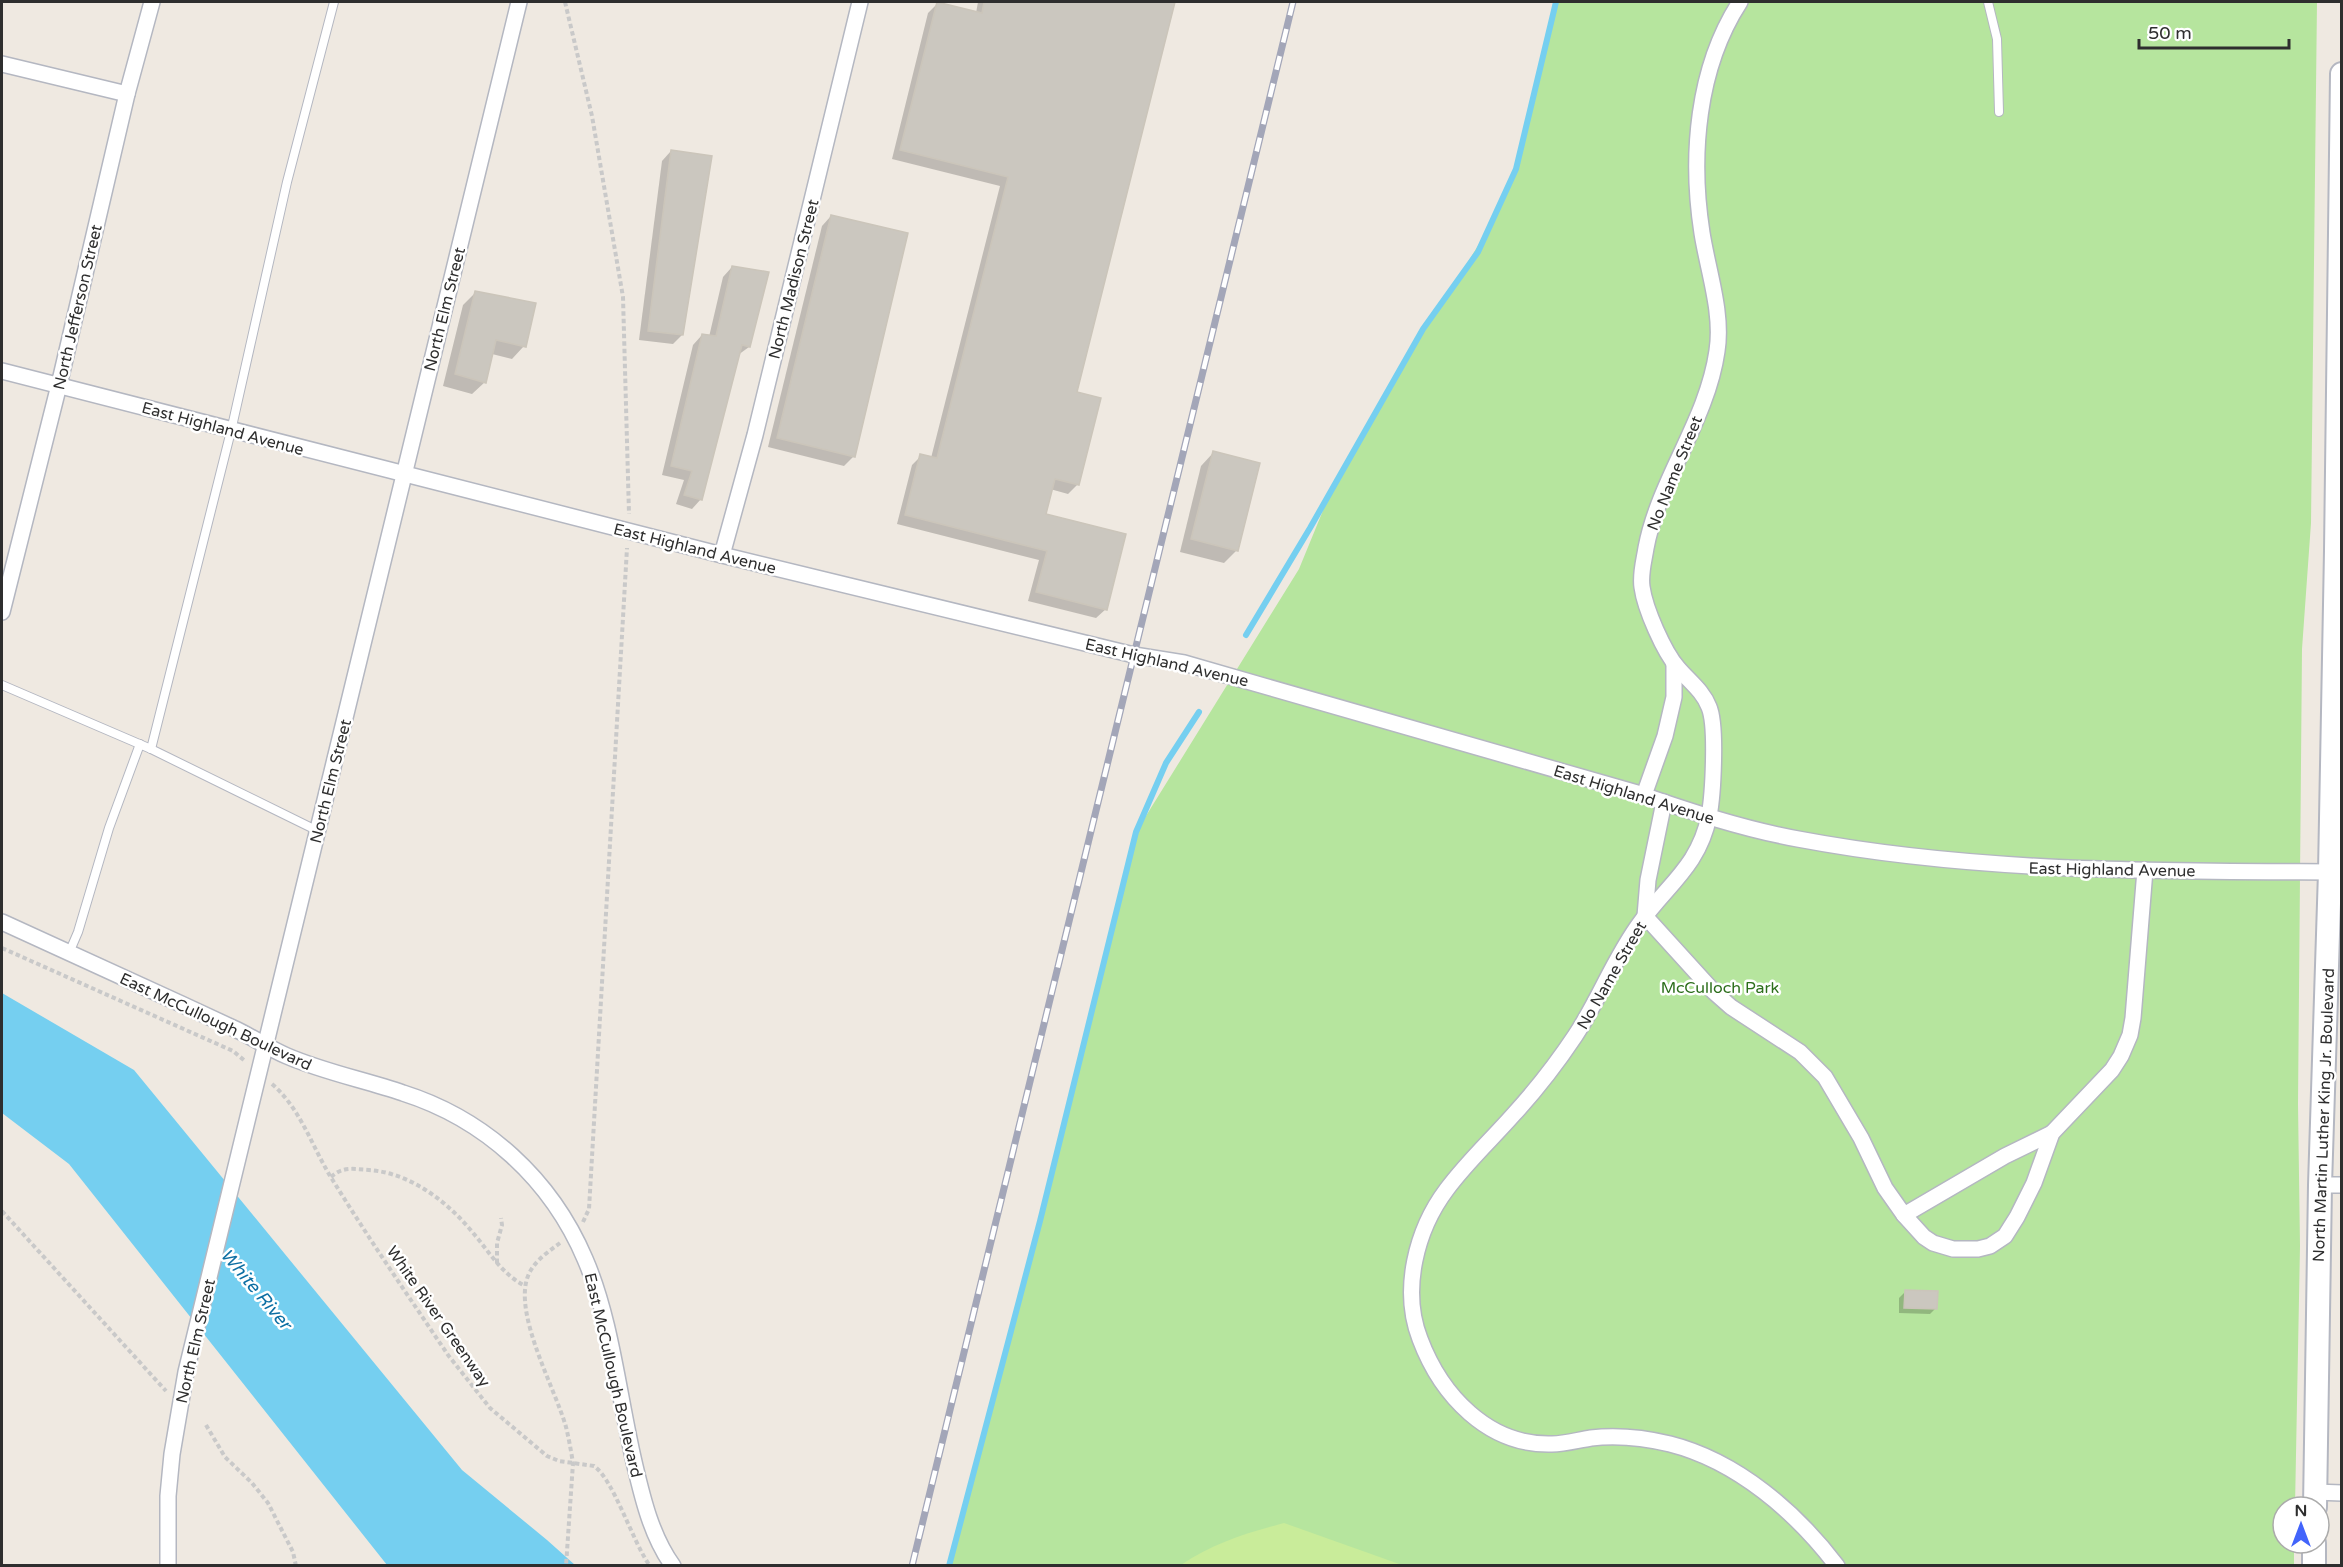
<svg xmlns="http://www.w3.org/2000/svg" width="2343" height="1567" viewBox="0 0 2343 1567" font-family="'Varela Round',sans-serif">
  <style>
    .green { fill: #b6e59e }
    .pitch { fill: #c9ec9a }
    .water { fill: #75cff0 }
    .shadow { fill: #0003 }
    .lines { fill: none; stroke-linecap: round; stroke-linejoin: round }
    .stream { stroke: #75cff0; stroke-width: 6 }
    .building { fill: #cbc7bf; stroke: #cbc5ba; stroke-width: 1.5 }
    .service-casing { stroke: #b4b7c1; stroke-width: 10 }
    .minor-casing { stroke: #b4b7c1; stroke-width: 18 }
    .secondary-casing { stroke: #b4b7c1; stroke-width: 26 }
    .path { stroke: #c9c9c9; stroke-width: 4; stroke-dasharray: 4.5 3; stroke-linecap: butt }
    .service { stroke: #fff; stroke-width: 8 }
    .minor { stroke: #fff; stroke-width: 15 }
    .secondary { stroke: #fff; stroke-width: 22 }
    .rail-casing { stroke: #a3a6b8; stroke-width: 7 }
    .rail { stroke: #fff; stroke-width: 4.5; stroke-dasharray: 14; stroke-linecap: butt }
    .labels { text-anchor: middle; stroke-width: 5; stroke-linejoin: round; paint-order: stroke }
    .street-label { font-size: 16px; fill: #2e2e2e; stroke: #fff }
    .park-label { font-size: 16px; fill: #2c6e1b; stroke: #fff }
    .water-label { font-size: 18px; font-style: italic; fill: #0d6fa3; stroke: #fff }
  </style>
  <rect width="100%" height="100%" fill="#efe9e1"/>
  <path class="green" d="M1556 2H2317L2311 523 2302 649 2298 1104 2300 1246 2295 1507H2283V1543H2294V1565L949 1566 1050 1180 1136 832 1299 569 1331 491 1414 346 1450 291 1492 223 1516 169Z"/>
  <path class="pitch" d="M1284 1523 1402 1565H1181C1213 1543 1247 1533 1284 1523Z"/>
  <path class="water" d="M2 993 134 1070 462 1470 547 1540 575 1565H387L69 1164 2 1113Z"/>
  <g class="shadow">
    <path d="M978 2H1173L1075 393 1078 484 1068 494 1050 489 1044 515 1106 609 1096 618 1028 601 1039 560 897 524 912 465 921 456 931 458 1000 186 892 159 928 13 938 3 976 13Z"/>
    <path d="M671 151 682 335 673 344 639 340 662 161Z"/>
    <path d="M831 216 853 457 844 466 768 447 822 226Z"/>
    <path d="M732 267 749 347 738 355 701 499 692 509 676 504 684 480 662 475 693 345 702 335 709 337 723 277Z"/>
    <path d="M476 292 524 346 512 359 492 354 485 382 472 394 443 386 463 305Z"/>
    <path d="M1213 453 1237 550 1224 563 1180 552 1201 466Z"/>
    <path d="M1905 1292 1936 1308 1930 1314 1899 1313V1298Z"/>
  </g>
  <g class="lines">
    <g class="stream">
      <path d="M1246 635 1310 528 1423 329 1478 252 1516 169 1556 2"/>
      <path d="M949 1566 1040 1221 1136 832 1166 763 1199 712"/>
    </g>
  </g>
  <g class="building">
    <path d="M937 2 982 13 984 2H1175L1077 392 1101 398 1079 485 1055 479 1046 514 1126 534 1107 610 1036 592 1047 551 905 515 920 454 937 458 1008 177 900 150Z"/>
    <path d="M671 150 712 156 683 335 648 331Z"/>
    <path d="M831 215 908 233 855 457 777 438Z"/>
    <path d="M732 266 769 272 750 347 742 345 702 500 684 495 692 471 671 466 702 334 716 336Z"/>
    <path d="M475 291 536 303 526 347 496 340 486 383 455 374Z"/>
    <path d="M1213 451 1260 463 1238 551 1191 539Z"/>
    <path d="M1905 1290 1938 1291 1937 1309 1904 1308Z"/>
  </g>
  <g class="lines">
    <defs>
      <g id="service">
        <path d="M1988 2 1997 39 1999 112"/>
        <path d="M2 685 151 749 318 831"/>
        <path d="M151 749 231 431 287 182 334 2"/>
        <path d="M69 953 78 932 109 828 140 744"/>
      </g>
      <g id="minor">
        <path d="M1740 2C1697 68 1690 156 1702 233 1708 271 1723 313 1717 351 1707 421 1659 479 1646 548 1644 561 1640 574 1642 587 1645 609 1664 652 1678 668 1689 681 1703 691 1709 707 1717 726 1713 795 1709 816 1699 866 1667 885 1640 923 1614 958 1599 1000 1575 1036 1557 1063 1536 1090 1514 1114 1492 1139 1467 1162 1447 1189 1416 1230 1401 1290 1420 1339 1441 1395 1488 1446 1552 1444 1565 1444 1578 1440 1591 1438 1617 1435 1645 1438 1670 1444 1737 1461 1796 1512 1837 1566"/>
        <path d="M2 64 127 94"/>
        <path d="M2 371 722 555 1134 655 1184 663 1637 793C1689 811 1743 829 1798 839 1978 873 2160 871 2342 872"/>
        <path d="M722 555 755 435 860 2"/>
        <path d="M2 612 59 385 127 94 152 2"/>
        <path d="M1644 795 1665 736 1674 697V665"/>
        <path d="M1664 802 1648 880 1645 916 1714 992 1731 1007 1800 1052 1825 1077 1861 1138 1885 1188 1904 1215 1924 1237 1933 1243 1953 1249H1978L1990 1246 2005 1236 2017 1217 2034 1183 2052 1133 2112 1070 2121 1056 2130 1035 2133 1018 2145 870"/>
        <path d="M2 922C78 957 156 992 233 1028 251 1036 268 1048 287 1056 324 1072 365 1080 403 1093 485 1119 551 1179 585 1259 612 1321 619 1400 635 1466 643 1500 652 1537 673 1566"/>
        <path d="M2320 1185H2342"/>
        <path d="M1904 1215 2005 1156 2052 1133"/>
        <path d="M2315 1492 2342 1493"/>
        <path d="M168 1566V1496L172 1454 186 1372 519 2"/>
      </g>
      <g id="secondary">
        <path d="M2315 1507 2320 1185 2330 872 2336 551 2342 74"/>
        <path d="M2314 1566V1543"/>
      </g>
    </defs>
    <use href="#service" class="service-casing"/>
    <use href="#minor" class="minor-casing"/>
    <use href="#secondary" class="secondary-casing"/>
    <g class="path">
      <path d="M565 2 592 116 623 297 629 514"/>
      <path d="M2 948 233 1051 245 1061"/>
      <path d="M272 1084C301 1109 312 1147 332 1179 369 1239 409 1297 448 1355L490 1408 547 1456 559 1461 594 1466C614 1480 632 1541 650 1566"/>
      <path d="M331 1177C343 1166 354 1169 369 1170 411 1173 448 1202 474 1234 490 1253 502 1274 525 1286"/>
      <path d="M2 1211 166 1391"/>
      <path d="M583 1222 589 1209 627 548"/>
      <path d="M560 1243C548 1252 534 1261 528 1276 513 1314 555 1388 566 1427 569 1439 571 1451 573 1463L566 1566"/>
      <path d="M497 1263V1243L502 1225 501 1218"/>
      <path d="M206 1425 225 1457 252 1483 268 1503 293 1552 296 1566"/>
    </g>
    <use href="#service" class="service"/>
    <use href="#minor" class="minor"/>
    <use href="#secondary" class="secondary"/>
    <defs>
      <path id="rail" d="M912 1566 1293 2"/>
    </defs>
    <use href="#rail" class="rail-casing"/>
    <use href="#rail" class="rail"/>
  </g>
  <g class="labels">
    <g class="street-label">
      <text transform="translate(793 279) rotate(-76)" y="6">North Madison Street</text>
      <text transform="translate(77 307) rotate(-77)" y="6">North Jefferson Street</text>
      <text transform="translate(444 309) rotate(-76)" y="6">North Elm Street</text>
      <text transform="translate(223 428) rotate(15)" y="6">East Highland Avenue</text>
      <text transform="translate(1674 473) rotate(-68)" y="6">No Name Street</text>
      <text transform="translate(695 548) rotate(14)" y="6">East Highland Avenue</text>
      <text transform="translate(1167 662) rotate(13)" y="6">East Highland Avenue</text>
      <text transform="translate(330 781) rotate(-76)" y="6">North Elm Street</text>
      <text transform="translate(1634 794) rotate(17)" y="6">East Highland Avenue</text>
      <text transform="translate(2112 869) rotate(1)" y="6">East Highland Avenue</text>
      <text transform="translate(1611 975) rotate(-60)" y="6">No Name Street</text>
      <text transform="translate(216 1021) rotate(25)" y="6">East McCullough Boulevard</text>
      <text transform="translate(2323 1115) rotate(-88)" y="6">North Martin Luther King Jr. Boulevard</text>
      <text transform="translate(439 1316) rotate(55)" y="6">White River Greenway</text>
      <text transform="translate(195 1341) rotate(-77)" y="6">North Elm Street</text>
      <text transform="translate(614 1375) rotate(77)" y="6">East McCullough Boulevard</text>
    </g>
    <g class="park-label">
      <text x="1720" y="993">McCulloch Park</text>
    </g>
    <g class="water-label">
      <text transform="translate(256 1289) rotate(50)" y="6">White River</text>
    </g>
  </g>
  <rect width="2343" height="1567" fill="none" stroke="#2e2e2e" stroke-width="6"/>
  <g transform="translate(2301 1525)"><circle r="28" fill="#ffffff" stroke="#ababab" stroke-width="1.5"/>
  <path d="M0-4.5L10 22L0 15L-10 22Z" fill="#4264fb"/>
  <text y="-9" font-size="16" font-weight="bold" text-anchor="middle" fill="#2e2e2e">N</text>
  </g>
  <path d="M2139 39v9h150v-9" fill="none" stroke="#2e2e2e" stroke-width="3"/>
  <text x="2148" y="39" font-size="18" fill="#2e2e2e" stroke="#ffffff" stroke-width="4.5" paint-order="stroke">50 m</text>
</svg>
